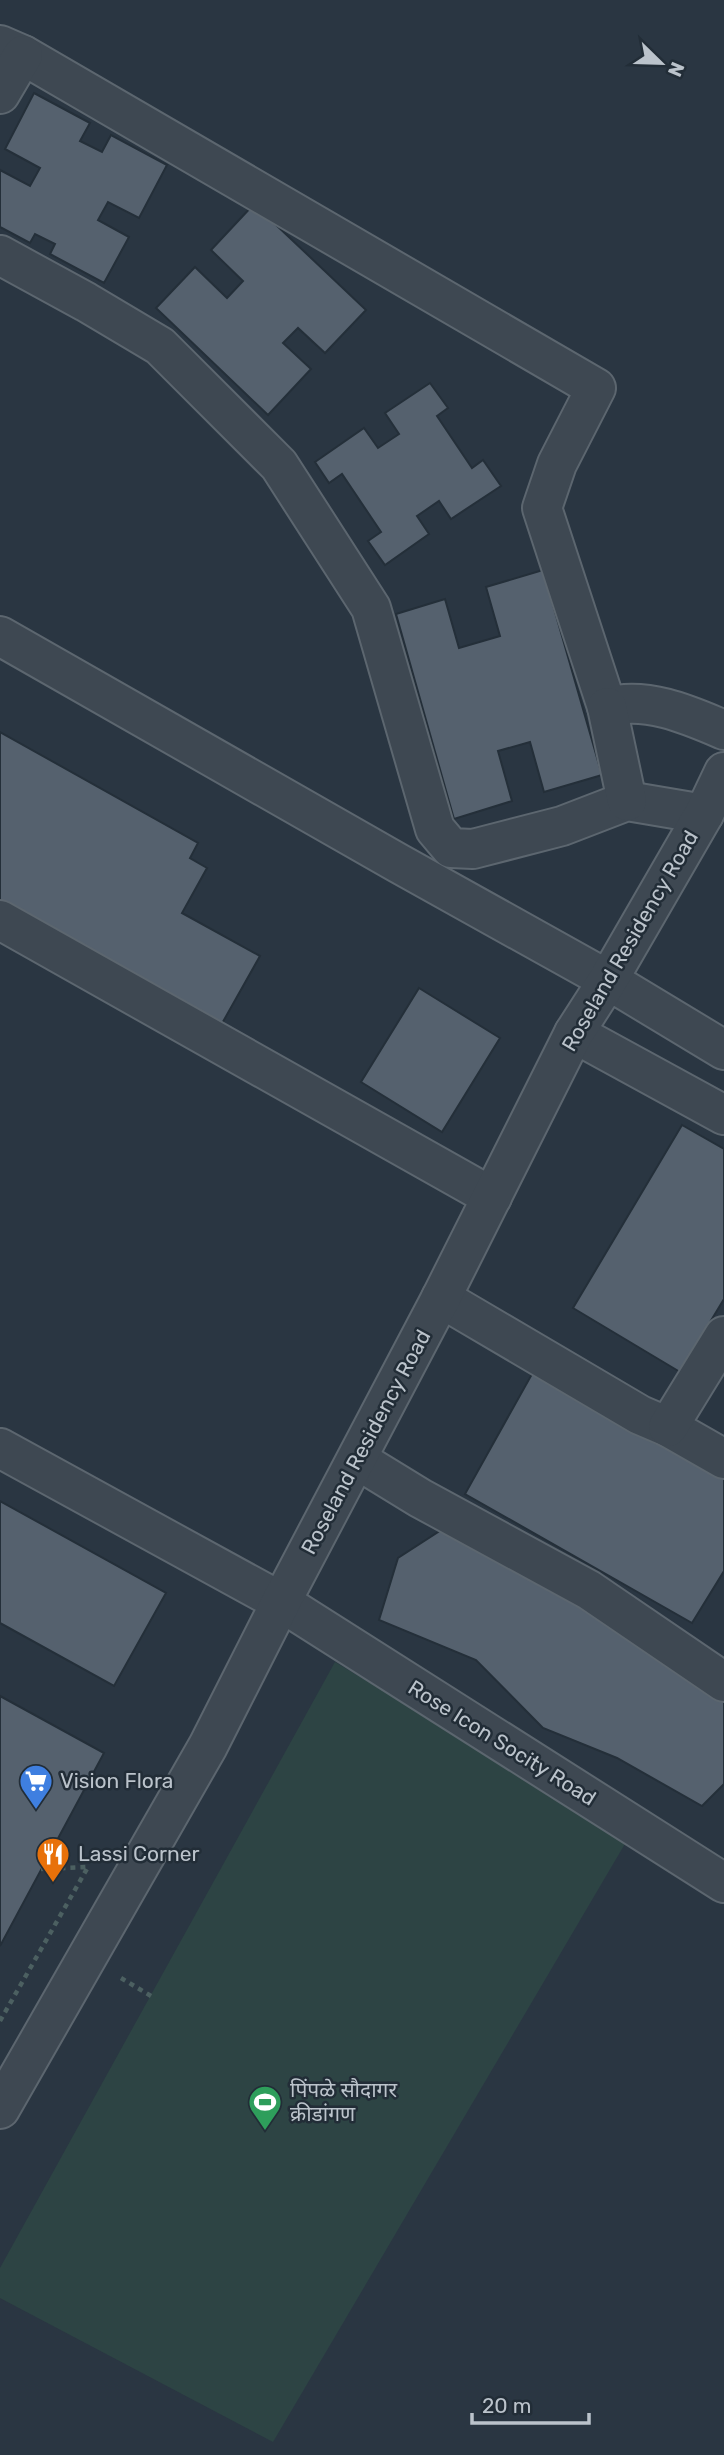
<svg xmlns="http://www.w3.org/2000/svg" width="724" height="2455" viewBox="0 0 724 2455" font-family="Rubik,'Noto Sans Devanagari',sans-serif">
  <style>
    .green { fill: #2d4444 }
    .building { fill: #55616e; stroke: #242f39; stroke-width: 2 }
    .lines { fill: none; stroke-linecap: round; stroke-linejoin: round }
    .minor-casing { stroke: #5c666f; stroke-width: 42 }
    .path { stroke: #4c6061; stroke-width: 4.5; stroke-dasharray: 5 5; stroke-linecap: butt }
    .minor { stroke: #3e4852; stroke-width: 38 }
    .labels { text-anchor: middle; stroke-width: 5; stroke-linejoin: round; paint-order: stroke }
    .street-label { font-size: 21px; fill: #bbc3cb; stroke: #222d37 }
    .poi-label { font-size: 21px; fill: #bbc3cb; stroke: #222d37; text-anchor: start }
  </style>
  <rect width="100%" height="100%" fill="#2a3642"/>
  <path class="green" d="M335 1662 629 1837 273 2442 0 2298V2268Z"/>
  <g class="building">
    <path d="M34 93 90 123 80 141 102 152 111 135 167 165 139 218 108 202 98 220 129 237 104 283 50 254 55 244 35 234 30 243 0 227V170L30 186 40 168 5 149Z"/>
    <path d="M254 204 366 310 325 353 298 328 283 343 311 369 268 415 156 308 195 267 227 298 243 281 211 250Z"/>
    <path d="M430 383 448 408 437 416 472 468 483 460 501 486 451 519 439 501 417 516 429 534 385 565 368 541 381 532 342 474 329 483 315 462 364 428 378 448 399 434 385 413Z"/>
    <path d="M543 570 602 775 544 792 530 742 498 751 512 801 454 819 396 614 445 599 459 648 500 636 486 587Z"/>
    <path d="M0 732 198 843 190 858 207 868 182 913 260 956 220 1027 0 905Z"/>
    <path d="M419 988 500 1038 442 1132 361 1082Z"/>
    <path d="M682 1125 724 1149V1299L680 1372 573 1308Z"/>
    <path d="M537 1365 724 1468V1571L692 1623 465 1494Z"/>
    <path d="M0 1501 166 1593 114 1686 0 1623Z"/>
    <path d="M449 1525 624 1619 724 1694V1784L702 1806 617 1758 543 1728 476 1660 379 1620 398 1558Z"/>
    <path d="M0 1696 104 1753 0 1946Z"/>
  </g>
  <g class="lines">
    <defs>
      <g id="minor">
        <path d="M0 45 23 55 596 388 557 464 542 508 607 707C646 696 689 715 724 730"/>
        <path d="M0 94 23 55"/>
        <path d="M0 255 86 302 160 346 279 465 371 608 435 829 451 848 473 849 562 826 627 801 704 814"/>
        <path d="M0 636 398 863 608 980 724 1050"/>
        <path d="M607 707 627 801"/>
        <path d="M0 920 492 1197"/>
        <path d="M574 1033 724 1115"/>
        <path d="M441 1298 640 1415 668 1427 724 1459"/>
        <path d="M668 1427 724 1336"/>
        <path d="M0 1448 281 1602 724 1883"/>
        <path d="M358 1460 420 1498 589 1590 724 1682"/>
        <path d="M0 2109 208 1746 281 1602 441 1298 574 1033 608 980 704 814 724 772"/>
      </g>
    </defs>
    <use href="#minor" class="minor-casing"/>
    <g class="path">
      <path d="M121 1978 151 1996"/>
      <path d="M0 2021 88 1867 41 1869"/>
    </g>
    <use href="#minor" class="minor"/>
  </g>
  <defs>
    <symbol id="supermarket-pin" viewBox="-11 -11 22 30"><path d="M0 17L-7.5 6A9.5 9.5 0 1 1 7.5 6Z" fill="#3f7fe0" stroke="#222d37"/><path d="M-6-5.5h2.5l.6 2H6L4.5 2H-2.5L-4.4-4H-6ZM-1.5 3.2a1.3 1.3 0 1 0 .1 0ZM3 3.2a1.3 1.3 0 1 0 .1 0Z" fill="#fff"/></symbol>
    <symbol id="restaurant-pin" viewBox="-11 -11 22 30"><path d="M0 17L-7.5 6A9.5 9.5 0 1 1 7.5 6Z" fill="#e8710a" stroke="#222d37"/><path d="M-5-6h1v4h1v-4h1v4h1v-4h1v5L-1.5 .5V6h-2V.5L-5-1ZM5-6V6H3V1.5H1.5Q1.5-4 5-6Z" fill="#fff"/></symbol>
    <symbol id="stadium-pin" viewBox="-11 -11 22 30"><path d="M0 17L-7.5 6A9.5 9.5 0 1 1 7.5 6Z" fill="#2e9e5b" stroke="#222d37"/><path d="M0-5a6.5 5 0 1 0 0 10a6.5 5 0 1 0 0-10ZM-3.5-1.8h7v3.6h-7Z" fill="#fff"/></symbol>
  </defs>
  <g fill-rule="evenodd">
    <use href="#supermarket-pin" x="17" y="1762" width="38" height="52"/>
    <use href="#restaurant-pin" x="34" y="1835" width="38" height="52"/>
    <use href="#stadium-pin" x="246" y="2083" width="38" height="52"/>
  </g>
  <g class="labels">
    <g class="street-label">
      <text transform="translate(630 941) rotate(-60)" y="7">Roseland Residency Road</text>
      <text transform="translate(366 1442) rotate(-62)" y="7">Roseland Residency Road</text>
      <text transform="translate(502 1743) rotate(32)" y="7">Rose Icon Socity Road</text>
    </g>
    <g class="poi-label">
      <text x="60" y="1788">Vision Flora</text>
      <text x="78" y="1861">Lassi Corner</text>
      <text x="290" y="2097">पिंपळे सौदागर<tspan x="290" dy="24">क्रीडांगण</tspan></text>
    </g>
  </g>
  <g transform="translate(661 63) rotate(113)" stroke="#222d37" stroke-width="5" paint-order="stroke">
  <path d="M0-5L12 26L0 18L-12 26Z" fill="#bbc3cb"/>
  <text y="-10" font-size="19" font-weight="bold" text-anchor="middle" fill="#bbc3cb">N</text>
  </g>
  <path d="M472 2413v10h117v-10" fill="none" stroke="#bbc3cb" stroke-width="3.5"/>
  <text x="482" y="2413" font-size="21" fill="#bbc3cb" stroke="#222d37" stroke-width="5" paint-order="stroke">20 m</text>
</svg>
